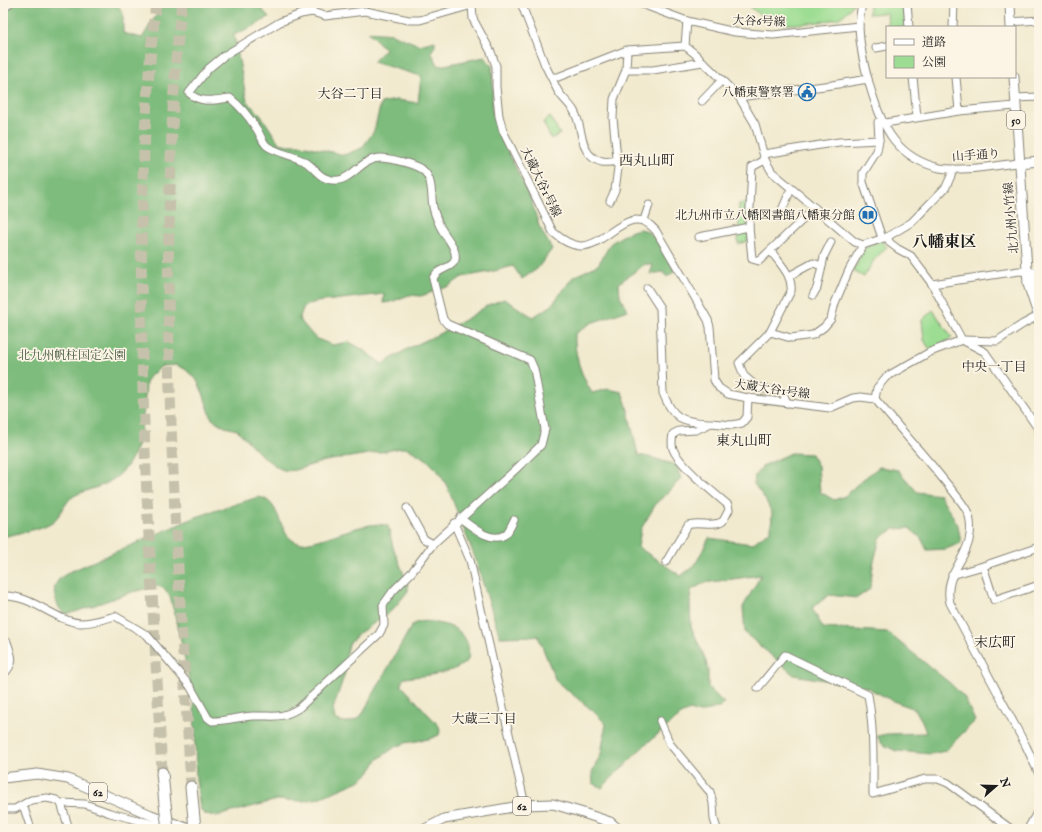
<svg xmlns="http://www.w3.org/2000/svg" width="1042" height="832" viewBox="0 0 1042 832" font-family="'IM FELL English','Noto Serif JP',serif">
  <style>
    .green { fill: #9ddd93; stroke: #5c7c58 }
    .forest { fill: #7ebc7d; stroke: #4d6c4c }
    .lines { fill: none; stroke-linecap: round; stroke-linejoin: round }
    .highway-tunnel { stroke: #c6c1ab; stroke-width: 11; stroke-dasharray: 11 5.5; stroke-linecap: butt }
    .minor-casing { stroke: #868376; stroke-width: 9 }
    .major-casing { stroke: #868376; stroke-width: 11 }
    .highway-casing { stroke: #868376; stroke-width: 13 }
    .minor { stroke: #fff; stroke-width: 7 }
    .major { stroke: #fff; stroke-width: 9 }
    .highway { stroke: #fff; stroke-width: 11 }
    .highway-bridge-casing { stroke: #868376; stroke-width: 13; stroke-linecap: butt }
    .highway-bridge { stroke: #fff; stroke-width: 11 }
    .labels { text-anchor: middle; stroke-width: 3.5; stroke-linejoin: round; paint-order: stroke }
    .shield { fill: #fcf5e5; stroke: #5f5d58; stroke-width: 1 }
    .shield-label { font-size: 11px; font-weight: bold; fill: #1c1c1c }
    .street-label { font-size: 12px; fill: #1c1c1c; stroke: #fcf5e5 }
    .poi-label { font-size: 12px; fill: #1c1c1c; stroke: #fcf5e5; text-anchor: end }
    .park-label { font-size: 12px; fill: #435640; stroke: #fcf5e5 }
    .neighbourhood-label { font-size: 13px; fill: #1c1c1c; stroke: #fcf5e5 }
    .quarter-label { font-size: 14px; fill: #1c1c1c; stroke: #fcf5e5 }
    .district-label { font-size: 16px; font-weight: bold; fill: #1c1c1c; stroke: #fcf5e5 }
  </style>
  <rect width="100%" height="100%" fill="#fcf5e5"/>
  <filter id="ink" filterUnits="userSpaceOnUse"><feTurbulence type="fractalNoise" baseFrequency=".025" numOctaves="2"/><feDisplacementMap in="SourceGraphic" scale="8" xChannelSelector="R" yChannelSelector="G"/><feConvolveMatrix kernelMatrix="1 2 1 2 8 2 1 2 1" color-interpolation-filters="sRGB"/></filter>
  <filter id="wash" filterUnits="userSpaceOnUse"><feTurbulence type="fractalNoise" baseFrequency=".012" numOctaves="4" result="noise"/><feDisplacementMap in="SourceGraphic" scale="16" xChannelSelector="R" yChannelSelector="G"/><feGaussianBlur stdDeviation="0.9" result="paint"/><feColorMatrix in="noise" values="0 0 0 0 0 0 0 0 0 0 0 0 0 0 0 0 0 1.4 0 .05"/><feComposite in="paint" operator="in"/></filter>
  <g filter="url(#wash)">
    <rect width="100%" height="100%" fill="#f1eacf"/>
    <g class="green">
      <path d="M746 3H854C850 9 846 14 839 18 829 22 788 26 777 23 766 20 754 11 746 3Z"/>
      <path d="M869 3H904L906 27H888L887 13 869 14Z"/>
      <path d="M550 117 560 134 551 139 543 122Z"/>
      <path d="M747 202 748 241 738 244 739 204Z"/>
      <path d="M881 240 887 247 874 260 864 277 853 271 865 248Z"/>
      <path d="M933 310 952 338 930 350 924 340 922 320Z"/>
    </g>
    <g class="forest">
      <path d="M3 3H106L118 5 123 14V33L142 38 159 11 168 3H256L269 17 256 25 234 35 247 101 262 117 279 143 288 145H302L344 155 362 148 374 131 381 103 396 100 418 103 421 76 373 62 385 49 368 32 392 34 419 45 435 41V46L431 52 439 66 485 57 492 66 493 84 492 111 500 135 531 200 539 226 552 249 537 269 522 279 513 266 490 272 462 277 449 286 421 296 409 295 391 302 383 303 384 294 316 302 304 306 299 319 315 338 332 345 349 342 362 349 382 364 409 348 437 335 468 318 488 305 504 299 533 317 551 306 573 277 598 265 611 243 629 232 639 229 645 230 652 235 662 246 675 271 667 277 663 272 650 274 653 265 645 264 619 283 620 296 628 310 591 323 575 334C574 355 581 375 592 393L608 389 622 392 627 406 638 455 653 458 676 465 681 478 669 492 657 502 641 529 638 547 681 576 695 565 709 538 752 544 771 530 772 513 765 499 754 484 755 475 763 466 791 453 811 454 818 466 820 492 834 500 845 496 861 481 879 467 898 470 917 492 940 495 958 525 961 543 946 549 927 550 921 538 909 528 894 529 880 538 873 565 870 589 857 598 829 595 812 608 823 628 887 632 951 684 964 697 975 721 945 751 931 754 896 751 882 744 877 736 887 734 926 733 922 721 915 709 893 701 866 687 794 675 745 633 743 607 761 575 704 583 691 590 690 605 691 627 705 658 708 670V687L724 703 719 707 700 713 689 710 681 715 646 744 602 788 593 783 592 772 601 754 606 724 592 710 556 681 538 636 500 637 474 555 447 486 438 471 426 459 407 448H401L381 452 325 461 295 470 286 471 279 468 263 457 237 430 225 427 212 419 203 393 197 380 185 369 176 365 162 366 150 376 146 383C143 418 143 465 107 483 96 489 82 490 71 498 65 503 60 517 52 522 40 530 17 533 3 537Z"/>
      <path d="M258 497C283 500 276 536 298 543 302 544 307 542 310 542 332 538 368 519 388 526L393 547 408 585V591L395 607 388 614 359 633 349 644 346 657 345 673 333 709 335 719C345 724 352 723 361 716L412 625C421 620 425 621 436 623 457 626 472 636 468 660 453 675 426 675 405 678L402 681V686L439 726 440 731 439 735 429 739 405 743 395 747 377 760 369 773 359 781 319 798 303 801 277 800 217 816 204 814 200 808 196 780 194 704 178 626 170 597 165 589 158 586 132 592 75 612 65 614C56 608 51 590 57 582 59 578 64 576 67 573L196 517Z"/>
    </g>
  </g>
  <g filter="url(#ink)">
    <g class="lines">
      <g class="highway-tunnel">
        <path d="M156 3C126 258 149 517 162 773"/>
        <path d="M182 3C174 64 172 126 170 188 163 388 180 588 191 787"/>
      </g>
      <defs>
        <g id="minor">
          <path d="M312 3V12"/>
          <path d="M472 3 473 19 491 52 496 66V87L499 116 503 131 553 232C561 239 569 245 580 246 608 247 629 199 656 231L708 320 710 327 714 380 719 388 728 394 748 398 830 408 853 398 861 397 875 399C895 422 915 446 935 469 944 481 960 498 967 511 970 517 971 527 970 535 967 561 943 574 950 603L1026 746 1039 774"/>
          <path d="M521 3 545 65 551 77H558L627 50 685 46 694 53 739 97 755 124 765 160 772 172 855 242 863 245 887 237 912 222 946 187 954 169"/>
          <path d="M639 3 687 21 735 32 773 35 859 26"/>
          <path d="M862 3C861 11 859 19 859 27 860 57 875 116 894 140 905 154 922 164 940 168 961 172 996 165 1019 163"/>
          <path d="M907 3 909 27"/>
          <path d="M3 9 10 3"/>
          <path d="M1010 22 1039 20"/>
          <path d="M953 27 954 3"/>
          <path d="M685 46 687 21"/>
          <path d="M876 48 887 46"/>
          <path d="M626 70H653L703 62"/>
          <path d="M551 77C554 82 556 89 560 94 564 100 570 104 574 111 584 128 578 156 602 162 607 163 613 162 618 161"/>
          <path d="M913 77 917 117"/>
          <path d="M956 77 959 111"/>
          <path d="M739 97 832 85 868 79"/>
          <path d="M1015 98 1039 97"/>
          <path d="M702 101 722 80"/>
          <path d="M879 140 877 151 863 173V182L882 238"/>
          <path d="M764 154 839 142 879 140 878 122 885 123 959 111 1015 106"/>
          <path d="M765 160 752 167 749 227 752 259 759 261 815 208"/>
          <path d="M610 201 615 190 618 168 613 118 614 99 626 70 627 50"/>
          <path d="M779 217 791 189"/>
          <path d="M644 220 649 205"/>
          <path d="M699 237 749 227"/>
          <path d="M887 237 890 243 898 249 911 256 932 284 962 340 985 352 1039 430"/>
          <path d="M771 251C779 263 793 275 791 291L770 332 739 363 744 376 757 387 783 393 787 403"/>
          <path d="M789 276 813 263 822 266 824 256 831 242"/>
          <path d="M932 284 1019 271 1039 272"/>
          <path d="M647 288 660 308 663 393C673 419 682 422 709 423"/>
          <path d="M813 295 817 288 822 266"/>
          <path d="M770 332 791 338 813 335 824 327 831 319 835 303 849 270 863 245"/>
          <path d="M875 399 877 388 886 377 930 352 962 340 997 341 1023 324 1038 316"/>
          <path d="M407 508 424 539 433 544"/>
          <path d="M460 518C471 526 492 545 506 534 509 531 512 524 514 520"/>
          <path d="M454 523 470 560 525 805"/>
          <path d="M666 562 688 525C697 521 715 528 723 521 725 518 727 513 729 510L728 505C714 493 679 465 673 449 671 444 672 439 673 434L679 431 696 430 711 423 732 425 742 423 747 417 748 398"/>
          <path d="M983 566 994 600 1039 585"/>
          <path d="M952 575 983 566 1039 547"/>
          <path d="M3 596C31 594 56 622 81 623 92 623 104 619 115 616L147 635 190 686 208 718 212 721C226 721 239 717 253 716 274 715 279 720 299 708L379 634 384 625 383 605 393 591 412 572 433 544 515 470 541 445 545 429 534 369 530 360 447 324 443 319 433 279C436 268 452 269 455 260 458 247 443 235 439 224 437 219 434 213 433 207 431 196 433 181 425 172 417 164 393 159 382 158 357 157 351 189 325 178 318 175 313 167 307 163 297 156 276 153 267 146 262 142 260 133 256 128 249 117 240 106 230 98 215 100 201 104 189 93L208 69 225 55 280 22 301 14 312 12 325 16 365 11 409 20H420L472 5"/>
          <path d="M3 640 7 642C12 657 16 662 3 675"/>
          <path d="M758 688 785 655 868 695C874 728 873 761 873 794L925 779H938L948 783 1011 829"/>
          <path d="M660 721 670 744 710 792 713 803 714 819 717 829"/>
          <path d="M61 803 69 829"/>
          <path d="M23 805 30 826 28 829"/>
          <path d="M3 809H15L31 800 47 798 56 800 61 803 85 804 110 813 157 825 163 829"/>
          <path d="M1028 829 1039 809"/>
        </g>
        <g id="major">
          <path d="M1010 3 1011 27"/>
          <path d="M1014 77 1028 284 1039 317"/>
          <path d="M1019 163 1039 161"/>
          <path d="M1028 272 1035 283 1039 295"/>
          <path d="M3 778 37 774 68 779 151 815 189 829"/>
          <path d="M425 829 444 819 525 805 553 804 580 812 610 822 618 829"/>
        </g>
        <g id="highway">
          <path d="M162 773 165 804"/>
          <path d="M191 787 195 829"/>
        </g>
      </defs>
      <use href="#minor" class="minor-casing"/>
      <use href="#major" class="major-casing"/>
      <use href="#highway" class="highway-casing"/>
      <use href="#minor" class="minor"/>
      <use href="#major" class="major"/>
      <use href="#highway" class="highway"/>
      <defs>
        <path id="highway-bridge" d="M165 804 168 829"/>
      </defs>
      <use href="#highway-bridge" class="highway-bridge-casing"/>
      <use href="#highway-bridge" class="highway-bridge"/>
    </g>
  </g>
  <defs>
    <symbol id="civic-ring" viewBox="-11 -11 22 22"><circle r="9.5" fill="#fcf5e5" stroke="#1f6fb2" stroke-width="1.5"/><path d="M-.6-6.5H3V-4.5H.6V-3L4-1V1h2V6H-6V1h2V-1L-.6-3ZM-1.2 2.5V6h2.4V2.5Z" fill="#1f6fb2"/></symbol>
    <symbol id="library-ring" viewBox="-11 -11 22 22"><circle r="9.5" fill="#fcf5e5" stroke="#1f6fb2" stroke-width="1.5"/><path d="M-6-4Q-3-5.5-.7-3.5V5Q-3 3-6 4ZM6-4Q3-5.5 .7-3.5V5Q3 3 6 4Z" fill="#1f6fb2"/></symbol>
  </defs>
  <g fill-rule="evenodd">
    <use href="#civic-ring" x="797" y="82" width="20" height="20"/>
    <use href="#library-ring" x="858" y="205" width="20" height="20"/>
  </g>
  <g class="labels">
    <g class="shield">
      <rect x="1007" y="111" width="18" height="18" rx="3"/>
      <rect x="89" y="783" width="18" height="18" rx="3"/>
      <rect x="513" y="797" width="18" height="18" rx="3"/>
    </g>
    <g class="shield-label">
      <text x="1016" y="124">50</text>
      <text x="98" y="796">62</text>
      <text x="522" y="810">62</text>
    </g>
    <g class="street-label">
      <text transform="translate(759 21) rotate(2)" y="4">大谷6号線</text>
      <text transform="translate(976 155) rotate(-4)" y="4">山手通り</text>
      <text transform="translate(541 182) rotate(64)" y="4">大蔵大谷1号線</text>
      <text transform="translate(1011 218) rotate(-95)" y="4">北九州小竹線</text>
      <text transform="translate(772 389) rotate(8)" y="4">大蔵大谷1号線</text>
    </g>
    <g class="poi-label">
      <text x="794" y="96">八幡東警察署</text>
      <text x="855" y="219">北九州市立八幡図書館八幡東分館</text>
    </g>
    <g class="park-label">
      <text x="72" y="359">北九州帆柱国定公園</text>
    </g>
    <g class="neighbourhood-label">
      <text x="350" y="98">大谷二丁目</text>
      <text x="994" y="371">中央一丁目</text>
      <text x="484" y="723">大蔵三丁目</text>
    </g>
    <g class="quarter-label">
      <text x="647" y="165">西丸山町</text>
      <text x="744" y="445">東丸山町</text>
      <text x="995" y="647">末広町</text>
    </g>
    <g class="district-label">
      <text x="944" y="247">八幡東区</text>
    </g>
  </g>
  <rect width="1042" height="832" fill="none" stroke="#fcf5e5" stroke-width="16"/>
  <rect x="886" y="26" width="130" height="52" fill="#fcf5e5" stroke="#a29e95"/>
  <rect x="894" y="39" width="20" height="6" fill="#ffffff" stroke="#a29e95"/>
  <text x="922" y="46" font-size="12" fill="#1c1c1c">道路</text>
  <rect x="894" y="56" width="20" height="12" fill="#9ddd93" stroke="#a29e95"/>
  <text x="922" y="66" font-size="12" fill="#1c1c1c">公園</text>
  <g transform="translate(996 786) rotate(70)" stroke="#fcf5e5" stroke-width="3" paint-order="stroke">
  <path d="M0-3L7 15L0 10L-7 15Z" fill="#1c1c1c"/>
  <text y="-6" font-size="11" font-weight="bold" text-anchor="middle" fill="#1c1c1c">N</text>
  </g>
</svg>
